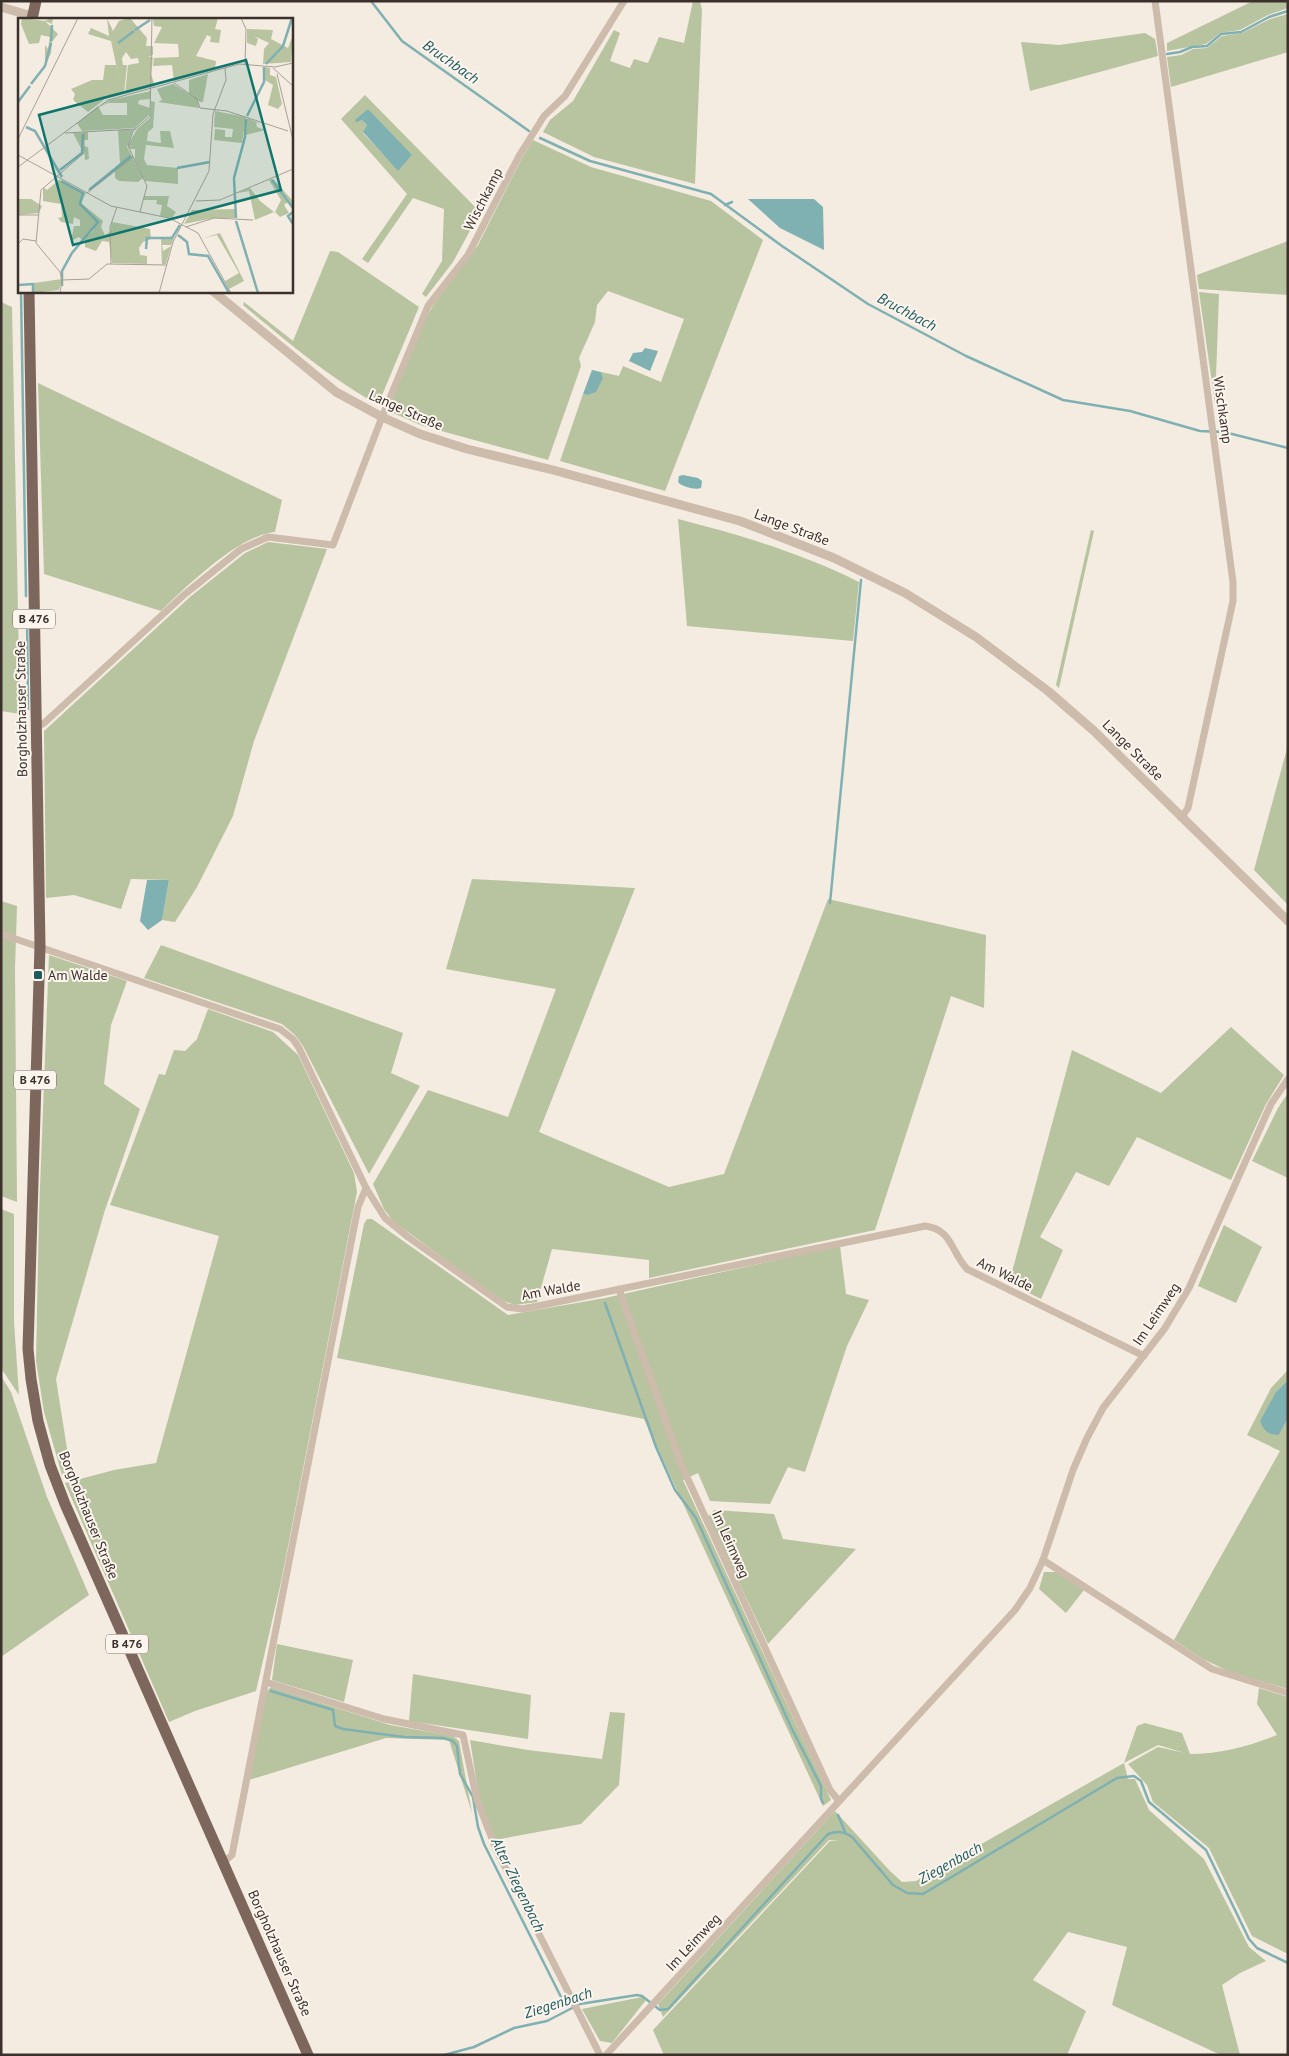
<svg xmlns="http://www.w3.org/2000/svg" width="1289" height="2056" viewBox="0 0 1289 2056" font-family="'PT Sans',sans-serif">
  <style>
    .green { fill: #b8c4a0; fill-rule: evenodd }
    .water { fill: #7fb0b2 }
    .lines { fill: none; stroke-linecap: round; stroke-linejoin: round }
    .stream { stroke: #7fb0b2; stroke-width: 2.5 }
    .minor { stroke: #cdbbac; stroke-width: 7 }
    .tertiary { stroke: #cdbbac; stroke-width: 9 }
    .primary { stroke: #7d675c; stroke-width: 11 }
    .poi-dot { fill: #1f5a5e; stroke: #fbf5ee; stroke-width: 2 }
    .labels { text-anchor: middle; stroke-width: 4; stroke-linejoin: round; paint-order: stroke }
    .shield { fill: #fbf5ee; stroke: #756b66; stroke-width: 1 }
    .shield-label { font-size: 12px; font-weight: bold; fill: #3b302b }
    .street-label { font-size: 14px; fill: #3b302b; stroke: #fbf5ee }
    .poi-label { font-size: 14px; fill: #3b302b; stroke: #fbf5ee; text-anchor: start }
    .water-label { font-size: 15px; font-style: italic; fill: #1f5a5e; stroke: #fbf5ee }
    .inset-river { fill: none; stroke: #7fb0b2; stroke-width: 2.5 }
    .inset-road { fill: none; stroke: #aaa098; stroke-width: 1 }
    .view { fill: #0f766e; fill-opacity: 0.15; stroke: #0f766e; stroke-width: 2.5 }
    .inset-edge { fill: none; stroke: #3b302b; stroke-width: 2.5 }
  </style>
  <rect width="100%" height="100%" fill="#f4ebe1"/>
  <g class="green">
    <path d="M693 1H700L702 10 695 184 594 157 543 132 550 120 573 101 614 30 620 33 610 61 630 68 634 59 648 63 659 37 684 43Z"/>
    <path d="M1253 1H1288V8L1268 15 1240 30 1220 33 1206 44 1167 51V43Z"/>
    <path d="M1288 14V52L1171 87 1167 57 1181 55 1193 49 1207 48 1222 36 1242 33 1270 19Z"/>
    <path d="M1145 33 1155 39 1158 56 1030 91 1021 42 1059 45Z"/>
    <path d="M365 95 480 212 453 262 426 297 422 294 442 261 444 209 413 198 368 263 362 259 407 194 341 119ZM362 120 412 155 398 170 363 133 367 125Z"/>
    <path d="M533 140 591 167 711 201 763 240 665 491 560 461 583 394 587 395 603 378 601 372 619 376 623 366 661 382 684 319 608 291 597 305 595 322 579 358 581 366 548 460 423 426 393 413 390 405 424 321 434 304 478 245 522 158Z"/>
    <path d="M1288 241V295L1199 289 1197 275Z"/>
    <path d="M330 251 338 252 419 307 380 400 373 402C325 374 285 340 243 305L244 302 293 341Z"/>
    <path d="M1199 292 1219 294 1215 404Z"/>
    <path d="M1 302 12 307 20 714 1 711Z"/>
    <path d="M38 383 282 500 275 532C239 535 187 586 161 611L44 574Z"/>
    <path d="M678 519C740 535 802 553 859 582L853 641 687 626Z"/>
    <path d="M1091 530 1094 531 1059 688 1056 685Z"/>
    <path d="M268 542 327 549 254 741 233 816 197 887 175 922 162 920 169 880 131 879 121 909 74 895 46 898 44 731 190 597 245 553Z"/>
    <path d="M1288 745V905L1254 870Z"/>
    <path d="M472 879 635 888 539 1132 669 1187 724 1174 828 899 986 935 984 1008 951 996 875 1230 649 1278V1260L552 1249 537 1302 515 1305 499 1299 393 1221 384 1209 373 1184 428 1090 508 1117 556 989 446 969Z"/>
    <path d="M1 901 17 906 15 968 17 1202 1 1196Z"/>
    <path d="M161 945 403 1033 391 1073 420 1086 369 1174 303 1046 295 1035 282 1024 144 978Z"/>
    <path d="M49 955 127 981 111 1025 104 1084 140 1109 105 1210 56 1379 71 1474 62 1475 44 1412 36 1361 39 1213Z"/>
    <path d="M208 1009 273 1032 298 1055 354 1173 357 1192 281 1582 256 1691 195 1711 169 1722 65 1483 114 1470 156 1463 219 1236 110 1205 159 1074 165 1075 174 1050 185 1051 197 1039Z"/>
    <path d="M1231 1027 1284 1075 1266 1104 1231 1180 1137 1137 1109 1186 1076 1172 1040 1237 1063 1250 1041 1299 1009 1283 1072 1050 1161 1093Z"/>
    <path d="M1288 1093V1178L1252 1161 1278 1108Z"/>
    <path d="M1 1209 14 1214V1322L19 1395 1 1368Z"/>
    <path d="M367 1219H372L508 1315 605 1298 840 1246 846 1294 869 1300 847 1346 805 1472 788 1467 770 1504 710 1501 698 1473 683 1480 831 1800 823 1806 644 1419 337 1358 364 1224Z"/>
    <path d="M1224 1225 1262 1247 1236 1303 1198 1286Z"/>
    <path d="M1288 1370V1380L1276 1392 1279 1435 1288 1418V1689L1230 1672 1203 1659 1174 1640 1280 1451 1247 1435 1271 1388Z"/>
    <path d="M1 1376 11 1392 47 1497 89 1595 1 1657Z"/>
    <path d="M714 1510 774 1514 783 1539 856 1549 768 1644 708 1517Z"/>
    <path d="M1044 1572H1056L1084 1590 1066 1613 1039 1589Z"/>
    <path d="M277 1644 353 1660 344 1702 272 1680Z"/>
    <path d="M413 1674 531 1695 528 1739 409 1721Z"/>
    <path d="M271 1687 390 1725 453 1736 459 1741 472 1813 449 1740 386 1738 249 1780 265 1693Z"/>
    <path d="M1259 1688 1288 1697V1954L1252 1936 1209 1848 1153 1802 1147 1785 1128 1764 1158 1747 1185 1753 1158 1745 1124 1763 1128 1779H1135L1149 1810 1204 1859 1249 1947 1266 1961 1240 1973 1222 1985 1240 2055H1221L1112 2005 1127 1947 1068 1932 1033 1980 1086 2011 1067 2055H664L653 2030 830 1841 840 1840H829L663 2017 658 2004 835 1811 890 1871 902 1882 916 1881 1124 1763 1137 1726 1145 1723 1182 1733 1190 1754C1221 1754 1249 1746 1277 1735L1257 1704Z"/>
    <path d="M610 1712 625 1713 619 1785 581 1824 495 1840 479 1797 470 1740 528 1750 602 1759Z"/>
    <path d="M642 1997 646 2000 612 2043 600 2041 582 2009Z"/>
  </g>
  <g class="water">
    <path d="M368 109 412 155 398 171 363 132 367 125 362 120 356 122 355 120Z"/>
    <path d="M748 199H814L823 207 824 250 780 228Z"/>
    <path d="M645 348 658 351 650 371 629 361 633 353 642 352Z"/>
    <path d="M592 370 601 372 603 378 596 392 587 395 583 394Z"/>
    <path d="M683 475 698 478 702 481 701 488C695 490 682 487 678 482L679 476Z"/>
    <path d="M147 880H169L162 920 148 930 140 921Z"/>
    <path d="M1288 1380V1418L1279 1435C1268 1435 1264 1431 1260 1421L1276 1392Z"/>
  </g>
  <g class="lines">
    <g class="stream">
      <path d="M371 1 402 41 529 131"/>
      <path d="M1167 54 1180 52 1192 47 1207 46 1221 34 1241 32 1269 17 1288 11"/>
      <path d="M540 138 590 161 711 194 782 246 868 304 966 356 1063 400 1130 411 1200 431 1224 432 1288 448"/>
      <path d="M725 205 732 202"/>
      <path d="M21 291 26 596"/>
      <path d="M27 612 28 709"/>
      <path d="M830 903 861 580"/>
      <path d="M605 1303 656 1447 675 1490 696 1518 791 1727 821 1786V1799L823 1803"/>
      <path d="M271 1691 333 1710 335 1726 343 1729 404 1737 443 1738 453 1741 457 1746 460 1774 473 1797 478 1827 484 1844 561 1997"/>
      <path d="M838 1815 845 1832"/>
      <path d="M444 2055 474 2047 514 2028 547 2021 580 2004 637 1995 642 1996 660 2010 668 2009 828 1834C837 1831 844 1831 852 1837L893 1885 907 1893 923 1894 1117 1778 1134 1776 1141 1781 1149 1802 1206 1850 1249 1939 1257 1948 1288 1963"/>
    </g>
    <g class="minor">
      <path d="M1155 1 1233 582V601L1188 808 1181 818"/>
      <path d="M36 725 43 724 185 594 241 549 268 537 333 545 382 417 428 306 468 255 519 156 544 116 565 96 624 1"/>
      <path d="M1 934 280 1029 293 1039 299 1048 366 1188 385 1218 408 1237 507 1307 522 1309 538 1306 925 1226C952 1229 951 1252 967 1269L1144 1356"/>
      <path d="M619 1289 681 1464 830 1790 839 1801"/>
      <path d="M1043 1560 1212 1669 1288 1693"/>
      <path d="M266 1682 384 1719 463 1735 477 1800 496 1849 600 2055"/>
      <path d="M223 1863 232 1855 358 1207 366 1188"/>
      <path d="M606 2055 1015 1610 1030 1588 1043 1560 1073 1470 1087 1438 1103 1408 1165 1328 1189 1288 1271 1104 1288 1079"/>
    </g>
    <g class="tertiary">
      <path d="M1 7 32 16"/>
      <path d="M213 291 336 392 382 417 420 434 467 449 553 470 740 521 834 558 905 593 976 637 1048 691 1094 731 1288 921"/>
    </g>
    <g class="primary">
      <path d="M32 19 36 1"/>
      <path d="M29 291 40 946 28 1349 31 1379 38 1421 50 1465 65 1504 308 2055"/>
    </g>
  </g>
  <rect class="poi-dot" x="33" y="970" width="10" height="10" rx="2.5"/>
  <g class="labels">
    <g class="shield">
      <rect x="13" y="609.5" width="42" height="19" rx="4"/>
      <rect x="14" y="1070.5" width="42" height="19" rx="4"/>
      <rect x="106" y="1634.5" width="42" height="19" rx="4"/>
    </g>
    <g class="shield-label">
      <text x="34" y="623">B 476</text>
      <text x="35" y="1084">B 476</text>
      <text x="127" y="1648">B 476</text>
    </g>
    <g class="street-label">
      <text transform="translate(483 199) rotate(-63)" y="5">Wischkamp</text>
      <text transform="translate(406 410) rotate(24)" y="5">Lange Straße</text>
      <text transform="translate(1223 410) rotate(82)" y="5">Wischkamp</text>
      <text transform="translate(792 527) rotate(21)" y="5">Lange Straße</text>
      <text transform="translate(21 709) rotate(-91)" y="5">Borgholzhauser Straße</text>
      <text transform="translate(1133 750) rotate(45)" y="5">Lange Straße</text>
      <text transform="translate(1005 1274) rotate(26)" y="5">Am Walde</text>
      <text transform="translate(551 1290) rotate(-10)" y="5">Am Walde</text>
      <text transform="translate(1156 1314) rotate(-56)" y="5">Im Leimweg</text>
      <text transform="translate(89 1515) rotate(68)" y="5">Borgholzhauser Straße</text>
      <text transform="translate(731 1544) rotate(66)" y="5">Im Leimweg</text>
      <text transform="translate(693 1942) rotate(-47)" y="5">Im Leimweg</text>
      <text transform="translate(280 1953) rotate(66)" y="5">Borgholzhauser Straße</text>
    </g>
    <g class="poi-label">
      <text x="48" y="980">Am Walde</text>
    </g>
    <g class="water-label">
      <text transform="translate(451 62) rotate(35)" y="5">Bruchbach</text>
      <text transform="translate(907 312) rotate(28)" y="5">Bruchbach</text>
      <text transform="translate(950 1863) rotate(-29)" y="5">Ziegenbach</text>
      <text transform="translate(518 1885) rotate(64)" y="5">Alter Ziegenbach</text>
      <text transform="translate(558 2003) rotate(-18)" y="5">Ziegenbach</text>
    </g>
  </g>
  <g transform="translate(18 18)">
    <rect width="275" height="275" fill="#f4ebe1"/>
    <path d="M4 0 26 3 35 0 34 6 27 3 40 16 34 24 33 35 27 48V27L30 31 32 19 23 17 21 25 11 26 3 6ZM89 0 95 13 101 3 112 0 129 20 128 28H135V37L130 39H135L133 56 137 68 107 76 110 47 121 45 120 40 113 41 108 34 104 40 105 47H109L106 76 87 81 70 94 55 82 57 76 53 71 74 62H85L87 47H98L102 65 93 23 70 16 73 10 91 18ZM135 0H200L197 11 203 12 201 25 192 24 193 19 189 17 178 38 198 43 197 51 156 63 154 47 135 48 136 40 161 39 160 26 136 25 144 9 136 8ZM229 11 255 12 253 21 270 30 275 17 273 44 245 46 246 31 251 25 236 18 240 21 238 28 229 25ZM247 49 252 50V57L258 59 264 86 260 91 250 87 255 67 247 62ZM190 56 185 84H182L171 75V62ZM155 66 179 81 181 90 140 84 144 82 139 71ZM133 73 132 81 121 82 120 86 132 90 131 97 117 110 64 113 59 105 80 88 85 97H109V85H90L81 89 92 82ZM133 83 137 84 135 110 130 114 119 111 132 100ZM197 93 228 99 224 125 196 122 197 111 207 112V119H214L215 111 196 109ZM229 100 241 105H238L239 109 247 112 228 117ZM119 111 130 114 129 123 143 125 142 113H152L156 130 128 127 126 141 129 147 160 150V166L127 163 117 142V131H111L110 127ZM100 112H115L109 129 125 160 120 164 101 163 97 160V151L69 174 102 145ZM70 114V122H66L65 118V128L70 129 71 141 67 142 66 131 65 135 58 138 65 134 55 115ZM255 161 275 183V189L270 184 266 187 271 195 262 199 257 194 263 182 251 162ZM41 162 68 175 63 185 85 203 83 209 87 217 92 214 94 204 132 211 133 221 125 224 121 230 122 237 129 238V246L94 245 91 224 84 223 78 233 67 229V220L74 214 79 205 64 222 61 219 53 223 56 208H62V202L56 199 55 206 43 204 40 200 44 199 43 186 25 183V169L29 172ZM232 170 242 183 256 194 237 202 231 173 220 175ZM126 178H151L149 188 158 194 154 200 142 198 144 187 138 186 139 182H125ZM0 181H13L24 188 21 195 0 197ZM217 191V200H196L166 206 174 192ZM202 215 226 263 211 271 207 263 221 255 199 217 186 220ZM156 220 153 227H144L145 233 153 228 148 246H144L143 221ZM44 261 41 272 16 275V265Z" fill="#b8c4a0"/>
    <path class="inset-river" d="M117 12 132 2M33 23 34 7M100 25 116 13M248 46 265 28 274 0M13 66 27 48 33 25M0 84 12 68M229 98 246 64V49M8 109 17 113 44 159M159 150 192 144M42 152 64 135 65 116M254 162 275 190M43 163 65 175 62 186 80 204 54 235 44 253V268M71 172 113 138M275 194 270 198 275 206M218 200 216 160 227 119 228 101M218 203 240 275M160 217 169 224 171 236 190 238 211 275M128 231 129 220H154L162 207M0 267 15 266V275"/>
    <path class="inset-road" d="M223 0 228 11 227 46M255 50 275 68M259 56 275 122M156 65 179 81 182 90 209 93 270 113M47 115 118 111M0 121 60 0M0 137 93 188 151 200 180 215 213 275M0 149 90 82 221 46 257 49 275 45M69 175 115 139M178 183 202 182 275 151M122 194 129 168 110 128 115 113 132 98 134 0M0 197H21M168 209 196 200 235 202M1 225 5 221 18 223M93 246 92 209 99 189M44 262 71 261 89 246 149 247M42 275 44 262 42 254 18 225 23 172 66 135V114M141 275 155 224 191 153 195 96 208 62 207 50"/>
    <path class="view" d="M228 42 263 172 55 227 21 97Z"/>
    <rect width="275" height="275" class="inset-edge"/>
  </g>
  <rect width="1289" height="2056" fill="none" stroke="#3b302b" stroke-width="5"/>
</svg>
